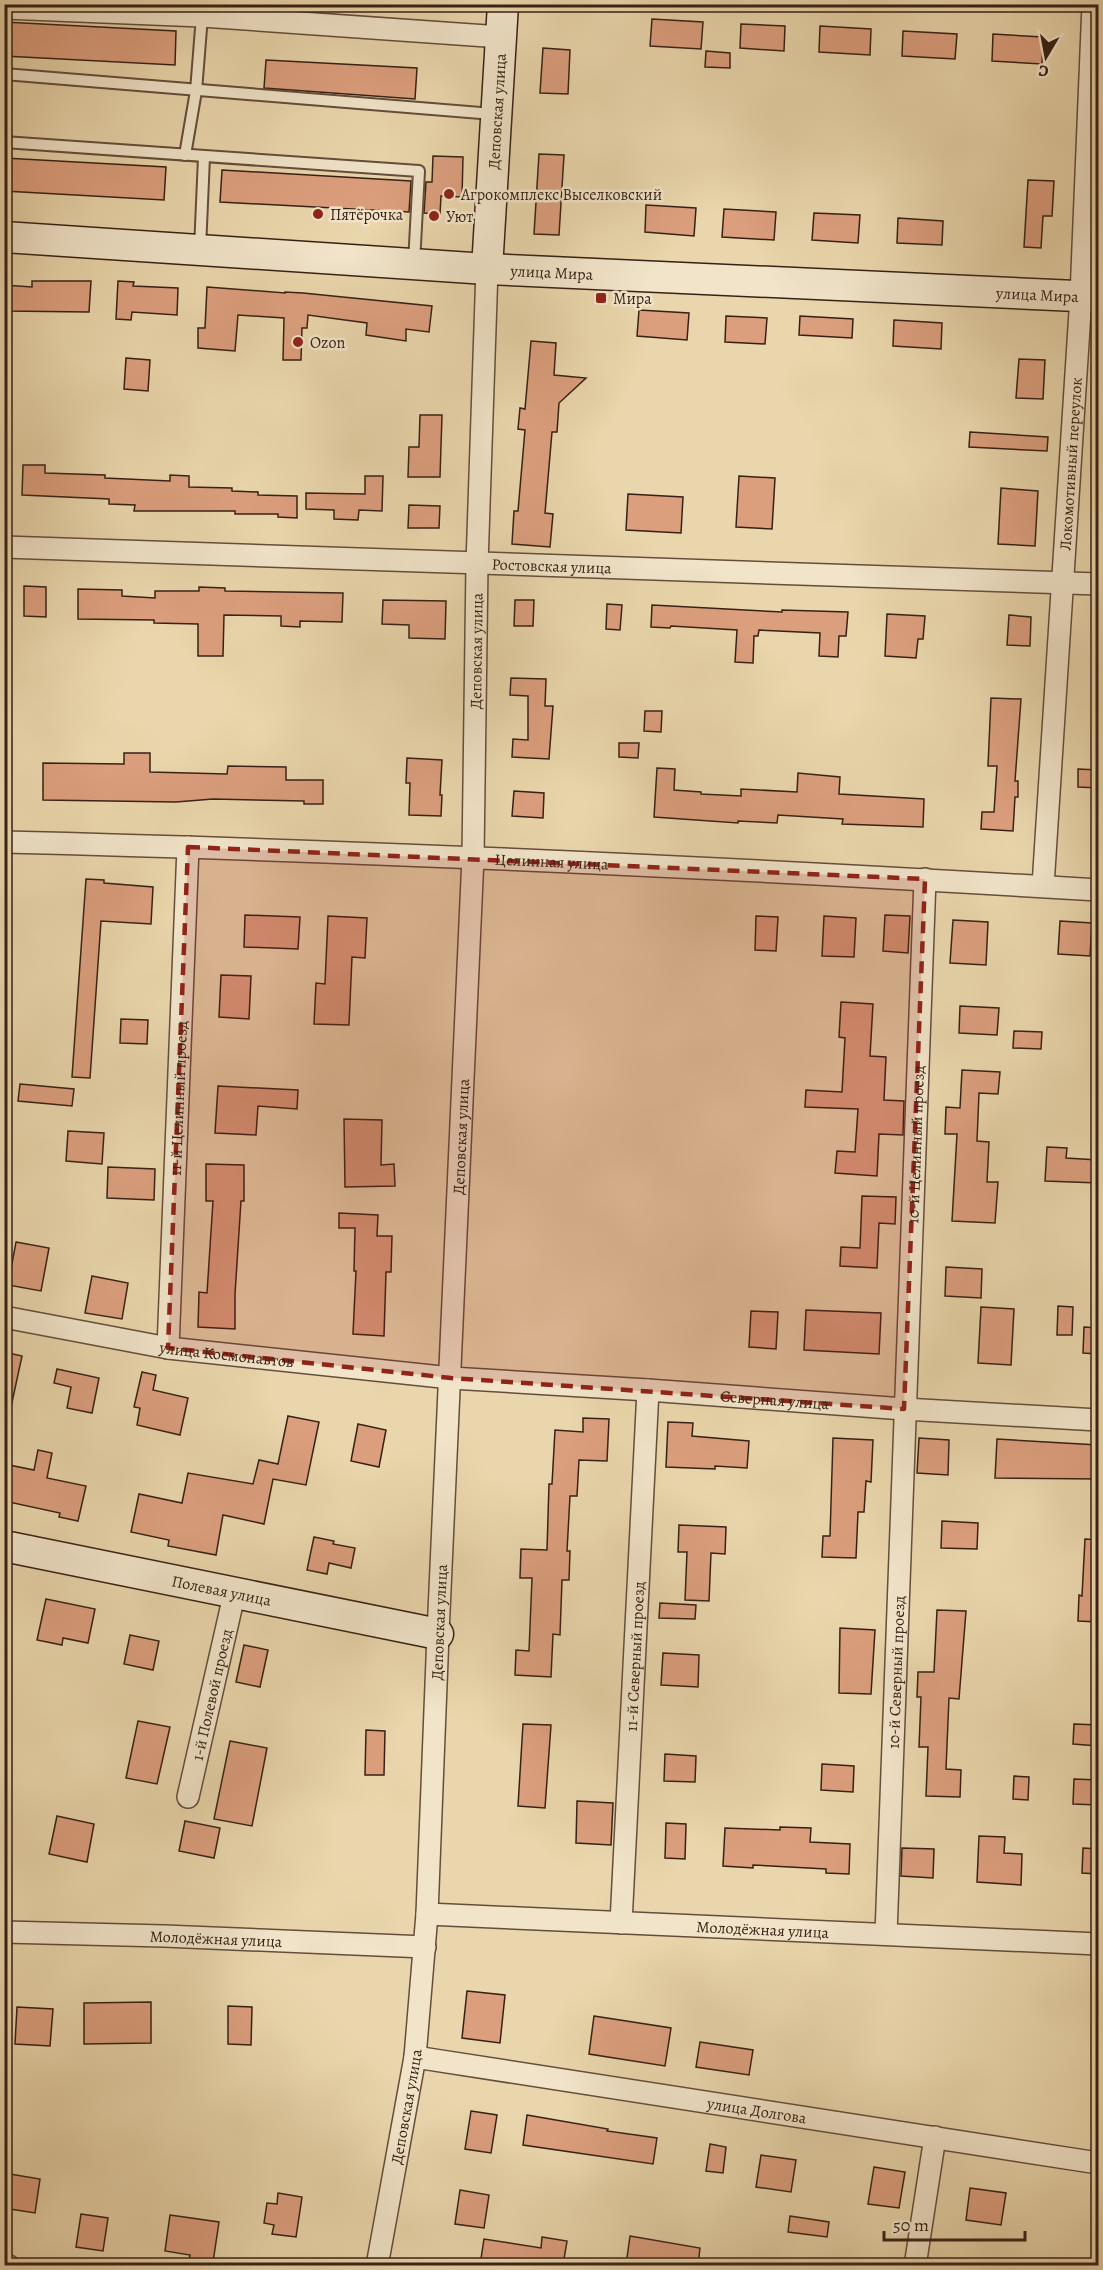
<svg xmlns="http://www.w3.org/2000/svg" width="1103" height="2270" viewBox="0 0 1103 2270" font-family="Alegreya,serif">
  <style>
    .building { fill: #dc9f7e; stroke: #372115; stroke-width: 1.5 }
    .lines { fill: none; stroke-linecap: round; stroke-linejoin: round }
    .lane-casing { stroke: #644e3b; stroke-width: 14 }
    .street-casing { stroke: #644e3b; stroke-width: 24 }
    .secondary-casing { stroke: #372115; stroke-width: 33 }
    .lane { stroke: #f1e4c9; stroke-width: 10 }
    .street { stroke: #f1e4c9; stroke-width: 21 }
    .secondary { stroke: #f1e4c9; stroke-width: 30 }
    .marked { fill: #8f2418; fill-opacity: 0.2; stroke: #8f2418; stroke-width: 4.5; stroke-dasharray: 12 8; stroke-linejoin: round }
    .poi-dot { fill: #8f2418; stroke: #f1e4c9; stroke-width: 2 }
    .labels { text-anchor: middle; stroke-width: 5; stroke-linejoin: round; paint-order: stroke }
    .street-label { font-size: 16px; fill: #372115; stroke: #f1e4c9 }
    .poi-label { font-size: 16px; fill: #372115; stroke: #f1e4c9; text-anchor: start }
  </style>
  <rect width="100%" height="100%" fill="#ead6ac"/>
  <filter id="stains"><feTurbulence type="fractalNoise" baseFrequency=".00333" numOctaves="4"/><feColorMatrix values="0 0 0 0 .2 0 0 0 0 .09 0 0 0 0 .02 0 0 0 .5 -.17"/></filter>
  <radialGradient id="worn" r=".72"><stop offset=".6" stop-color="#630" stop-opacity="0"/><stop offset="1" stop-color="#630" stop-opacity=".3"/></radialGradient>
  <g class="building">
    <path d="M652 19 703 22 701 49 650 46Z"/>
    <path d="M4 22 176 31 175 65 4 56Z"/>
    <path d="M741 24 785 26 784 51 740 48Z"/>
    <path d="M820 26 871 29 870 55 819 52Z"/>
    <path d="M903 31 957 34 955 59 902 56Z"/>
    <path d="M993 34 1043 37 1042 64 992 61Z"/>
    <path d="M543 48 570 50 568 94 540 93Z"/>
    <path d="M706 51 730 53V68L705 67Z"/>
    <path d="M266 60 417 68 415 99 264 88Z"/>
    <path d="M539 154 564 155 559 235 534 234Z"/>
    <path d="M433 156 463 157 462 197 441 196 440 214 424 213 426 182H432Z"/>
    <path d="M4 158 166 167 164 200 4 191Z"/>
    <path d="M222 170 411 181 409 212 220 202Z"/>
    <path d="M1028 180 1054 181 1052 216H1043L1041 248 1024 247Z"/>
    <path d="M646 205 696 208 694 236 645 232Z"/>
    <path d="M724 209 776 212 774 240 722 237Z"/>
    <path d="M814 213 860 215 858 243 812 240Z"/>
    <path d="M898 218 943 221 942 245 897 243Z"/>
    <path d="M32 281H91L89 312 4 311V285L32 287Z"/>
    <path d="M118 281 134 282 133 286 178 288 177 315 132 312 131 320 116 319Z"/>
    <path d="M207 287 285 293V292L303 293 432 306 429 332 406 329V341L366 335 367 323 308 315 307 328H302L301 360H283L284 318 238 315 235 351 198 348V328H205Z"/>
    <path d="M639 310 689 313 687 340 637 336Z"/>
    <path d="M726 316 767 318 765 344 725 342Z"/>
    <path d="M800 316 853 319 852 338 799 335Z"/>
    <path d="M894 320 942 323 941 349 893 346Z"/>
    <path d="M531 341 556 343 554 375 586 378 559 403 557 432H552L545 513 553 514 550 547 512 544 514 511H518L525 430 518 429 520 408 525 409Z"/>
    <path d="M126 358 150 360 148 391 124 389Z"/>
    <path d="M1019 359 1045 360 1043 399 1016 398Z"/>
    <path d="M420 415H442L440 477H408L409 447H419Z"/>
    <path d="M970 432 1048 437 1047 451 969 447Z"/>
    <path d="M23 465H45V473L105 475V478L170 481V475L189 476V487L232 488V491L258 492V495L297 496V518L278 517V514H235V511H134L135 505 109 504V499L22 495Z"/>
    <path d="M365 476H383L382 511 359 510 358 520 334 519V510L306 509V493L365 494Z"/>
    <path d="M739 476 775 478 772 529 736 527Z"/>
    <path d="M1001 488 1038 491 1035 546 998 544Z"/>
    <path d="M628 494 683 497 681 533 626 530Z"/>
    <path d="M409 505 440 506 439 528H408Z"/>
    <path d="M24 586 46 587V617L24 616Z"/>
    <path d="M199 587 225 588V591L343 593 342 622 300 621V627L281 626V616L224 615 223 656H198V624L154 623V620L78 619V589L122 590V596L155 598V591H199Z"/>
    <path d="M383 600 446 601 445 639 409 638V625L382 624Z"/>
    <path d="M515 600H534L533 626H514Z"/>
    <path d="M607 604 622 605 620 630 606 629Z"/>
    <path d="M652 605 782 612V610L848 612 846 636H839L838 657 819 656 820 633 759 630 758 636H754L753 663 735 662 737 630 671 626 670 628 651 627Z"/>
    <path d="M887 614 925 616 923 639H918L916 658 885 656Z"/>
    <path d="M1009 615 1031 617 1030 646 1007 645Z"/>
    <path d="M511 678 546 679 545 706H553L549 759 512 757 513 739 528 740V696L510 695Z"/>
    <path d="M991 698 1021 699 1015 781H1018V797H1015L1013 831 981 829 982 812H994L997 766H988Z"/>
    <path d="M645 711H662L661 732 644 731Z"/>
    <path d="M619 743H639L638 758 619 757Z"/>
    <path d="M124 753H150V772L227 774 228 766 286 767V780H323V804H304V801L213 799 176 802 43 800V763L124 764Z"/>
    <path d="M407 758 442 760 440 795H442L441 816 409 815 410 783H406Z"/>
    <path d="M657 768 675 769 674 790 701 792V794L741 796V789L797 792 798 773 840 777 839 794 924 799 923 827 842 824 843 819 778 815 777 823 738 821V823L654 817Z"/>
    <path d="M1078 769 1098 770V788L1078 787Z"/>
    <path d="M514 791 544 793 543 818 512 816Z"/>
    <path d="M86 879 104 880V883L153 887 151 924 101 921 90 1078 72 1077Z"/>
    <path d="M245 915 300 917 298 949 244 947Z"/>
    <path d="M885 915 910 916 908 953 883 951Z"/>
    <path d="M328 916 367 918 365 958 352 957 349 1025 314 1024 316 983 325 984Z"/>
    <path d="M756 916 778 917 776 951 755 950Z"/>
    <path d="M824 916 856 918 854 957 822 956Z"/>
    <path d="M953 920 988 922 986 965 950 963Z"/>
    <path d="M1060 921 1092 923 1090 956 1058 954Z"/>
    <path d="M221 975 251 976 249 1019 219 1017Z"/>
    <path d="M841 1002 873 1004 870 1056 886 1057 884 1100 904 1101 903 1135 879 1134 877 1176 835 1173 837 1151 855 1152 858 1109 805 1107 806 1090 842 1092 845 1038 839 1037Z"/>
    <path d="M960 1006 999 1008 997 1035 959 1033Z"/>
    <path d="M121 1019 148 1020 147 1044 120 1043Z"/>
    <path d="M1014 1031 1042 1032 1041 1049 1013 1048Z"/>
    <path d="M962 1070 1000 1072 998 1094 979 1093 977 1141 989 1142 987 1182H998L995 1223 952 1221 957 1134H945L946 1107 960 1108Z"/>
    <path d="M20 1084 74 1089 72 1106 18 1101Z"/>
    <path d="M218 1086 298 1090 297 1109 258 1106 256 1135 215 1133Z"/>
    <path d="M344 1119 382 1120 381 1165 394 1164 395 1186 345 1187Z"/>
    <path d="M68 1131 104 1133 102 1164 66 1161Z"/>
    <path d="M1047 1147 1067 1148 1066 1158 1098 1160V1183L1045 1181Z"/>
    <path d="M206 1164 244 1165V1201H241L235 1294V1329L198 1327 199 1292 207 1293 213 1201H206Z"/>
    <path d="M108 1167 155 1169 154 1200 107 1198Z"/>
    <path d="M862 1196 896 1197 895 1224 879 1223 877 1268 840 1266 841 1247 860 1248Z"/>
    <path d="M339 1213 378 1215 377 1236H392L391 1272H386L384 1336 353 1334 356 1271H354L355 1228H339Z"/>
    <path d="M16 1242 49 1248 41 1291 8 1285Z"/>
    <path d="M946 1267 982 1269 981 1298 945 1296Z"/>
    <path d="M92 1276 128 1283 122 1319 85 1313Z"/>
    <path d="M1058 1306 1073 1307 1072 1335H1057Z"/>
    <path d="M981 1307 1014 1309 1011 1365 978 1363Z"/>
    <path d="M806 1310 881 1313 879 1354 804 1350Z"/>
    <path d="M751 1311 778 1312 776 1349 749 1347Z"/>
    <path d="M1084 1327 1098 1328V1354L1083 1353Z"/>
    <path d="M4 1352 22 1356 11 1407H4Z"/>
    <path d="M57 1369 99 1378 92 1413 67 1408 71 1387 54 1383Z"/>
    <path d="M142 1372 156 1375 153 1390 188 1398 180 1435 137 1425 140 1408 134 1407Z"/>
    <path d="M288 1416 319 1422 306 1485 273 1479 264 1524 223 1515 216 1555 168 1546 169 1540 131 1532 139 1494 182 1503 188 1473 253 1484 259 1460 278 1464Z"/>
    <path d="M583 1418 609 1419 607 1461 579 1460 577 1496H570L567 1551H570L569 1580H562L560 1635 553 1634 551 1677 515 1675 516 1650 529 1651 532 1578H520L521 1549 547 1550 549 1484H552L555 1430 583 1432Z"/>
    <path d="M668 1422 693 1423 692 1436 749 1441 747 1468 715 1466V1469L666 1467Z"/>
    <path d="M358 1424 386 1430 379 1467 351 1461Z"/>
    <path d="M833 1438 873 1440 871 1482 866 1481 864 1512H858L856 1558 822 1557 823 1536H830Z"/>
    <path d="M919 1438 949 1440 948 1475 917 1473Z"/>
    <path d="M997 1439 1098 1445V1479L995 1478Z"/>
    <path d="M38 1450 52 1453 47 1478 86 1486 78 1521 59 1517 60 1513 4 1501V1464L34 1470Z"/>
    <path d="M942 1521 978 1523 977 1549 941 1548Z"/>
    <path d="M679 1525 726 1527 725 1554 711 1553 709 1601 685 1600 687 1552H678Z"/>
    <path d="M314 1537 334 1541 333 1544 355 1548 351 1568 329 1563 327 1574 307 1570Z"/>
    <path d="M1085 1539 1098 1540V1622L1078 1621 1079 1595 1082 1596Z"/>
    <path d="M46 1599 95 1609 88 1643 63 1638 62 1645 37 1640Z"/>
    <path d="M660 1603 696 1605 695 1619 659 1618Z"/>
    <path d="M937 1610 966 1611 959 1699 949 1698 946 1769 961 1770 960 1797 926 1796 928 1747H919L921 1697H917L918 1672H934Z"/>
    <path d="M840 1628 875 1630 871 1694 839 1693Z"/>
    <path d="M130 1635 159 1641 153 1670 124 1664Z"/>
    <path d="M244 1645 268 1650 260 1687 236 1682Z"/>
    <path d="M663 1653 699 1655 698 1687 661 1685Z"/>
    <path d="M138 1721 170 1727 157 1784 126 1778Z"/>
    <path d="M523 1724 551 1725 545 1808 518 1806Z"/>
    <path d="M1074 1724 1098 1725V1746L1073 1744Z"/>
    <path d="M366 1730 385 1731 384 1775H365Z"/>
    <path d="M230 1741 267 1748 252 1826 214 1819Z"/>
    <path d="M665 1754 696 1756 695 1782 664 1781Z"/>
    <path d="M822 1764 854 1766 853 1792 821 1790Z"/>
    <path d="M1014 1776 1029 1777 1028 1800 1013 1799Z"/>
    <path d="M1074 1779 1098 1780V1805L1073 1804Z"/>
    <path d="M577 1801 613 1803 611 1845 576 1843Z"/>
    <path d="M57 1816 94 1824 87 1862 49 1854Z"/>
    <path d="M185 1821 220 1828 214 1858 179 1851Z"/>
    <path d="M666 1823 686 1824 685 1859 665 1858Z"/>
    <path d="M780 1827 811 1828 810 1842 850 1844 849 1874 826 1873V1869L753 1865V1868L723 1866 725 1828 780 1830Z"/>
    <path d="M979 1836 1005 1837 1004 1853 1022 1854 1021 1885 977 1882Z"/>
    <path d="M902 1848 934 1849 933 1878 901 1876Z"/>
    <path d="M1083 1848 1098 1849V1874L1082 1873Z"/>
    <path d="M467 1991 505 1995 500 2043 462 2038Z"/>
    <path d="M151 2002V2043L84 2044V2003Z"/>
    <path d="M228 2006 252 2007 251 2045 228 2044Z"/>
    <path d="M17 2007 53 2009 50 2046 15 2044Z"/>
    <path d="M594 2016 671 2028 665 2066 589 2054Z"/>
    <path d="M700 2042 753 2050 749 2075 696 2067Z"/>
    <path d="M471 2111 497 2115 491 2153 465 2149Z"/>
    <path d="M527 2115 608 2129 607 2131 657 2138 653 2164 523 2145Z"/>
    <path d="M710 2144 726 2147 723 2173 706 2171Z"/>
    <path d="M761 2155 796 2160 791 2192 756 2187Z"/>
    <path d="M874 2167 905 2172 899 2208 868 2204Z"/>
    <path d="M4 2173 40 2179 35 2213 4 2208Z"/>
    <path d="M970 2188 1006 2193 1001 2225 966 2220Z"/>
    <path d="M460 2190 489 2195 484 2228 455 2224Z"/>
    <path d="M278 2193 302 2197 296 2237 272 2234 274 2225 264 2223 267 2203 277 2204Z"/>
    <path d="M81 2214 108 2218 103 2251 76 2247Z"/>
    <path d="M170 2215 219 2222 213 2262 189 2259 190 2255 165 2251Z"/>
    <path d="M790 2216 829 2222 827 2237 788 2232Z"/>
    <path d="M630 2236 700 2248 698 2265H626Z"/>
    <path d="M542 2237 567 2241 563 2265H480L484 2239 541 2248Z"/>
  </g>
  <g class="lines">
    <defs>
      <g id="lane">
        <path d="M4 74 493 114"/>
        <path d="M4 142 419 171 414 263"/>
        <path d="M185 155 196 91 202 16"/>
        <path d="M200 249 204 157"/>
      </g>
      <g id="street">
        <path d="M4 8 202 16 501 37"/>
        <path id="s1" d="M4 547 1098 584"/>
        <path id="s2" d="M4 842C369 851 734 868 1098 890"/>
        <path id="s3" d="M1043 886 1081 296 1093 4"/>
        <path id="s4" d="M4 1317 168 1348 451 1378 648 1390 904 1409 1098 1420"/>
        <path id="s5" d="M168 1348 188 847"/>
        <path id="s6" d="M188 1797 235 1591"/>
        <path id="s7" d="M427 1914 1098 1944"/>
        <path id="s8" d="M621 1923 648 1390"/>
        <path id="s9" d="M4 1932 164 1936 425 1947"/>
        <path id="s10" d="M886 1934 925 879"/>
        <path id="s11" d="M415 2057 1098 2163"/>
        <path d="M4 2265 9 2266"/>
        <path id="s12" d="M377 2266 415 2057 427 1914 438 1634 473 857 477 564 487 269"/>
        <path d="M915 2266 935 2137"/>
      </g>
      <g id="secondary">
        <path id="s13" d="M4 237 487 269 1098 297"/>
        <path id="s14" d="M487 269 503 4"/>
        <path id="s15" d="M4 1546 438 1634"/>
      </g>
    </defs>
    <use href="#lane" class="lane-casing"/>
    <use href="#street" class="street-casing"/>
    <use href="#secondary" class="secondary-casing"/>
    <use href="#lane" class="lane"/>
    <use href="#street" class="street"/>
    <use href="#secondary" class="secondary"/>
  </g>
  <path class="marked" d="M188 847 925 879 904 1409 451 1378 168 1348Z"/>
  <g class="poi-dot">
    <circle cx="449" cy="194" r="6"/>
    <circle cx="318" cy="214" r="6"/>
    <circle cx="434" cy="216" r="6"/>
    <rect x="595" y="292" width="12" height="12" rx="3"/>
    <circle cx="298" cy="342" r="6"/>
  </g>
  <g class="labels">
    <g class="street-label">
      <text dy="6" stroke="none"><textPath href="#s14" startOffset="158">Деповская улица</textPath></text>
      <text dy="6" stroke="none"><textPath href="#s13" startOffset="549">улица Мира</textPath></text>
      <text dy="6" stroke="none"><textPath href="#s13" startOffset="1035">улица Мира</textPath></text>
      <text dy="6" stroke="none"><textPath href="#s3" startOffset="423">Локомотивный переулок</textPath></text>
      <text dy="6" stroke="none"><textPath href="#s1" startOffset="548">Ростовская улица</textPath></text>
      <text dy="6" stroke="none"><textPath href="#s12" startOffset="1620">Деповская улица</textPath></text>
      <text dy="6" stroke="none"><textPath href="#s2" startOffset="548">Целинная улица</textPath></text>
      <text dy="6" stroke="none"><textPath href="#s5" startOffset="250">11-й Целинный проезд</textPath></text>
      <text dy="6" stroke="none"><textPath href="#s12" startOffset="1134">Деповская улица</textPath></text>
      <text dy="6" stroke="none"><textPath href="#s10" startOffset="790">10-й Целинный проезд</textPath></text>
      <text dy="6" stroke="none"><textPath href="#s4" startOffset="226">улица Космонавтов</textPath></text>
      <text dy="6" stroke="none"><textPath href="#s4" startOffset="776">Северная улица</textPath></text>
      <text dy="6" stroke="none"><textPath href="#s15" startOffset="222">Полевая улица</textPath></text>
      <text dy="6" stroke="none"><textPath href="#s12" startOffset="648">Деповская улица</textPath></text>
      <text dy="6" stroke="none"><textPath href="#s8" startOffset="267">11-й Северный проезд</textPath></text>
      <text dy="6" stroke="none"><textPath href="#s10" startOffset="262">10-й Северный проезд</textPath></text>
      <text dy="6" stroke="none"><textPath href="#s6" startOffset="105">1-й Полевой проезд</textPath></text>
      <text dy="6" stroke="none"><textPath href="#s7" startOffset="336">Молодёжная улица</textPath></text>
      <text dy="6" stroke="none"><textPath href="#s9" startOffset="212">Молодёжная улица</textPath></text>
      <text dy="6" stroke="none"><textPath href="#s12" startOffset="162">Деповская улица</textPath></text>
      <text dy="6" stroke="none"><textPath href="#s11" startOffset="346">улица Долгова</textPath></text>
    </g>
    <g class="poi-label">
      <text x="461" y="200">Агрокомплекс Выселковский</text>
      <text x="330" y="220">Пятёрочка</text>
      <text x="446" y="222">Уют</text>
      <text x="613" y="304">Мира</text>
      <text x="310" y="348">Ozon</text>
    </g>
  </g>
  <rect width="1103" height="2270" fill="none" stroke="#ead6ac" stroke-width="24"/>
  <rect x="6" y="6" width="1091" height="2258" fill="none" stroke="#372115" stroke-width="3"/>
  <rect x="12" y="12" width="1079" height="2246" fill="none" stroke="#372115" stroke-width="1.5"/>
  <g transform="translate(1046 57) rotate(190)" stroke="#f1e4c9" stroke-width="4.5" paint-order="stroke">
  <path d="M0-4.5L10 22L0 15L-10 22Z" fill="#372115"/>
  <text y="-9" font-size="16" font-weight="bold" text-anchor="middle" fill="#372115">С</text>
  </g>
  <path d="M884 2231v9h141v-9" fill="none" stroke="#372115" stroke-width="3"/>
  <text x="893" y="2231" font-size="18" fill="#372115" stroke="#f1e4c9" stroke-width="4.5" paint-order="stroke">50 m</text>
  <rect width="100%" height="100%" filter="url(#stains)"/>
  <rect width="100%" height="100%" fill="url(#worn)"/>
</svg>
